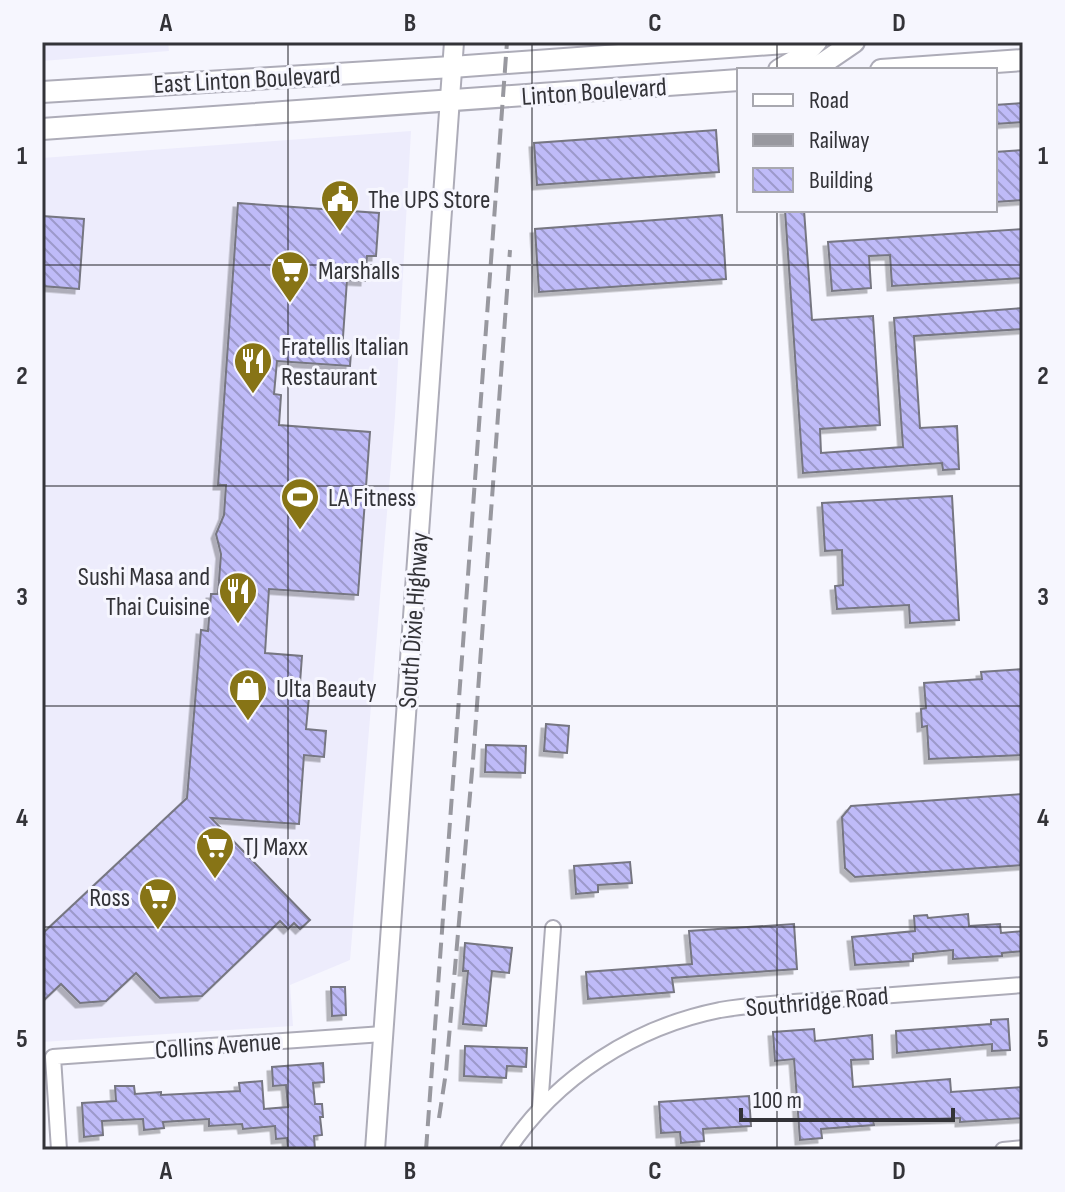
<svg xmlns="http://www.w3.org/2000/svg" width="1065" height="1192" viewBox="0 0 1065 1192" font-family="'Sofia Sans Condensed',sans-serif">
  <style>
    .built { fill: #edecfc }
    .building { fill: url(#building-back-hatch); stroke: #767681; stroke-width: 2; filter: url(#shadow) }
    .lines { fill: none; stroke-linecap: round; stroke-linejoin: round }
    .minor-casing { stroke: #adacb8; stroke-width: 18 }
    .tertiary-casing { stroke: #adacb8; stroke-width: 22 }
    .secondary-casing { stroke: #adacb8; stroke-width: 24 }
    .minor { stroke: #fff; stroke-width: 14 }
    .tertiary { stroke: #fff; stroke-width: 18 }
    .secondary { stroke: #fff; stroke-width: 20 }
    .rail { stroke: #98989f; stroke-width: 4; stroke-dasharray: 16 8; stroke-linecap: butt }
    .grid { fill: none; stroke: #333338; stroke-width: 2; stroke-opacity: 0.55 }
    .labels { text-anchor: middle; stroke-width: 6; stroke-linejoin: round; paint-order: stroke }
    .street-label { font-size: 26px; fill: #333338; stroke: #f6f6fe }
    .poi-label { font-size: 26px; fill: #333338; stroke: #f6f6fe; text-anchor: start }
    .neatline { fill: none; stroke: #333338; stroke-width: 3 }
    .grid-label { font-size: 26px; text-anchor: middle; font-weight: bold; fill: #333338 }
  </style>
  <defs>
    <pattern id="building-back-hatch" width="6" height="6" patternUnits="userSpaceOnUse" patternTransform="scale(2)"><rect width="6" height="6" fill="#bfbbf8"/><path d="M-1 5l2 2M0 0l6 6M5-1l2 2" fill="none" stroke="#9c99ca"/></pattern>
    <filter id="shadow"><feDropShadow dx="-4.5" dy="4.5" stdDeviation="0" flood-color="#0004"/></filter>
  </defs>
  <rect width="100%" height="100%" fill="#f6f6fe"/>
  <g class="built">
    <path d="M42 42H168L169 51 42 61Z"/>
    <path d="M411 131 395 416 350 960 290 985 293 1026 42 1042V158Z"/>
  </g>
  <g class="building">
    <path d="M1023 103V122L995 124V105Z"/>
    <path d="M716 130 719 172 537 185 534 143Z"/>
    <path d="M1023 150V200L995 202V152Z"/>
    <path d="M238 203 379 213 376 256H367L365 281 347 280 342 351 351 352 350 366 277 361 274 394 281 395 279 425 370 432 358 595 269 589 265 653 302 656 299 696 309 697 306 729 326 731 324 757 304 755 299 824 211 818 310 920 300 929 294 923 288 929 280 921 202 996 160 998 136 973 106 1001 80 1003 61 984 42 1002V934L187 798 201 630 208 631 211 594H218L221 554 216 534 224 515 226 485H218Z"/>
    <path d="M785 210H804L812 320 873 316 880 425 820 429 821 453 903 447 894 318 1023 308V329L914 336 920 428 957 426 959 469 943 470 942 463 803 473Z"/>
    <path d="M722 215 726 279 539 292 535 229Z"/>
    <path d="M42 216 84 219 79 289 42 286Z"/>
    <path d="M1023 229V278L892 286 890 255 869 256 871 288 832 291 828 242Z"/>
    <path d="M952 496 959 620 910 623 909 605 837 609 835 586 843 585 842 550 825 551 822 503Z"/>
    <path d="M1023 669V755L929 759 927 726 922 727 921 709 926 708 924 683 982 679 981 672Z"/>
    <path d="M546 724 569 726 567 753 544 751Z"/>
    <path d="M486 745 526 746 525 773 485 772Z"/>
    <path d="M1023 794V865L855 877 845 868 842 817 851 806Z"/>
    <path d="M630 862 632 883 598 885V892L576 894 574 866Z"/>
    <path d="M968 914 969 926 1000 924 1001 933 1023 931V951L1002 953V956L953 959V950L913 954V961L855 965 852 937 915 931 914 916 927 915 928 918Z"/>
    <path d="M794 924 797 969 672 978 674 992 588 999 586 972 692 964 689 931Z"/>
    <path d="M465 943 512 948 509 973 492 971 486 1026 463 1024 468 971H463Z"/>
    <path d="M331 987H345L346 1015 332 1016Z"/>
    <path d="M1008 1019 1010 1050 992 1051V1044L897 1053 896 1031 991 1024V1020Z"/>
    <path d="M814 1029 815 1041 872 1035 873 1059 851 1060 853 1087 950 1079 951 1092 1023 1087V1118L960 1122V1118L873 1121 874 1125 821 1129 822 1138 800 1140 794 1059 775 1061 773 1032Z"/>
    <path d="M465 1046 527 1048 526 1067 507 1066 506 1078 464 1076Z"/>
    <path d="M323 1063 324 1082 313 1083 315 1104H322L323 1117H320L322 1135 314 1136 315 1150H288L287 1138 276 1139 275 1126 243 1129 242 1124 209 1126V1119L163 1122 164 1128 144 1130 143 1119 102 1121 103 1135 84 1137 82 1103 116 1101 115 1086H134L135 1094 161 1092V1095L240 1091 239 1083 262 1081 264 1109 288 1107 286 1085 273 1086 272 1067Z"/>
    <path d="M749 1096 751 1126 703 1129 704 1141 681 1143 680 1132 661 1133 659 1102Z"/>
  </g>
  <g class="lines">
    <defs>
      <g id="minor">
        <path d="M540 1108 553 928"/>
        <path d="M59 1150 53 1057 383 1034"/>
        <path d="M508 1150C556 1077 635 1027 720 1010 760 1003 801 1002 841 999 902 994 962 990 1023 985"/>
        <path d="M1003 1150 1023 1148"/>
      </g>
      <path id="tertiary" d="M375 1150 454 42"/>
      <g id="secondary">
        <path d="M779 70 803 56 816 42"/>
        <path d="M813 70 854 42"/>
        <path d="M881 70 1023 60"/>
        <path d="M42 92 452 67 799 42"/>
        <path d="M42 129 739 80"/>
      </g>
    </defs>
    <use href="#minor" class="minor-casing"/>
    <use href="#tertiary" class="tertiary-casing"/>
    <use href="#secondary" class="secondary-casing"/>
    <use href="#minor" class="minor"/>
    <use href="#tertiary" class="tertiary"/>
    <use href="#secondary" class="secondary"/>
    <g class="rail">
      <path d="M439 1118 446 1072 473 760 510 250"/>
      <path d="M426 1150 507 42"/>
    </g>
  </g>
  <path class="grid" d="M288 42V1150M532 42V1150M777 42V70M777 210V1150M42 265H1023M42 486H1023M42 706H1023M42 927H1023"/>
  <defs>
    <symbol id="civic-pin" viewBox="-11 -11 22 30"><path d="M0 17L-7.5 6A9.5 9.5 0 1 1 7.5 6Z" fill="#877416" stroke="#f6f6fe"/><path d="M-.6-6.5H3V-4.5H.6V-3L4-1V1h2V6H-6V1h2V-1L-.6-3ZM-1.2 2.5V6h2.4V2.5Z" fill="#fff"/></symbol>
    <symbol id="supermarket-pin" viewBox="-11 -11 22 30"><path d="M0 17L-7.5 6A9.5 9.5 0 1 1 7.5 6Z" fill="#877416" stroke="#f6f6fe"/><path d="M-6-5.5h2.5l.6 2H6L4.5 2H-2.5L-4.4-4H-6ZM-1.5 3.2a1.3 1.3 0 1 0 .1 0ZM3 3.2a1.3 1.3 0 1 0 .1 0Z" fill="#fff"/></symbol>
    <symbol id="restaurant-pin" viewBox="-11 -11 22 30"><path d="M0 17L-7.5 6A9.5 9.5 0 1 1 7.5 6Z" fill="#877416" stroke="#f6f6fe"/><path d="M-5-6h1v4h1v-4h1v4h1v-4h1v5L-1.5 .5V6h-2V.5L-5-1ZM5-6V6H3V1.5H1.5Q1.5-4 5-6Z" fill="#fff"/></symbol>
    <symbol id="stadium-pin" viewBox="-11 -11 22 30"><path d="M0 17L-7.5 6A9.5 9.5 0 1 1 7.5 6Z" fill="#877416" stroke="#f6f6fe"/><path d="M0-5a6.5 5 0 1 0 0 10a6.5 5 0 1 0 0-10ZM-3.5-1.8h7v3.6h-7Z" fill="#fff"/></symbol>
    <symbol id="shop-pin" viewBox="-11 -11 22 30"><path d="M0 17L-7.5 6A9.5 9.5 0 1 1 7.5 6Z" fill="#877416" stroke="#f6f6fe"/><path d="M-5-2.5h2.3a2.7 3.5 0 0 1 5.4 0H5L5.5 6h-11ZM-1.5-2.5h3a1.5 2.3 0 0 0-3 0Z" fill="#fff"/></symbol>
  </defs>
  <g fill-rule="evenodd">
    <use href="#civic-pin" x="318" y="177" width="44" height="60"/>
    <use href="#supermarket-pin" x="268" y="248" width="44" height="60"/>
    <use href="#restaurant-pin" x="231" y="339" width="44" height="60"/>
    <use href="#stadium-pin" x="278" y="475" width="44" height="60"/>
    <use href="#restaurant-pin" x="216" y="569" width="44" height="60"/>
    <use href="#shop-pin" x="226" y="666" width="44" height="60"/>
    <use href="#supermarket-pin" x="193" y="824" width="44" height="60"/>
    <use href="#supermarket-pin" x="136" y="875" width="44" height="60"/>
  </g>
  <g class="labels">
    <g class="street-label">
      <text transform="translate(247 79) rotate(-3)" y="9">East Linton Boulevard</text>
      <text transform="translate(594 91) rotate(-4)" y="9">Linton Boulevard</text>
      <text transform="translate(413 620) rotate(-86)" y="9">South Dixie Highway</text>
      <text transform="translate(817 1001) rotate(-5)" y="9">Southridge Road</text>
      <text transform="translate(218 1045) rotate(-4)" y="9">Collins Avenue</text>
    </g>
    <g class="poi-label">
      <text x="368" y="208">The UPS Store</text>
      <text x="318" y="279">Marshalls</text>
      <text x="281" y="355">Fratellis Italian<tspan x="281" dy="30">Restaurant</tspan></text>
      <text x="328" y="506">LA Fitness</text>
      <text x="210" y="585" text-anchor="end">Sushi Masa and<tspan x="210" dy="30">Thai Cuisine</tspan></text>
      <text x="276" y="697">Ulta Beauty</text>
      <text x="243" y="855">TJ Maxx</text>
      <text x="130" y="906" text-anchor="end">Ross</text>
    </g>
  </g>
  <rect width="1065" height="1192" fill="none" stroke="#f6f6fe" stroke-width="88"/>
  <rect x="737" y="68" width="260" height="144" fill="#f6f6fe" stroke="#a8a8af" stroke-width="2"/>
  <rect x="753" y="94" width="40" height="12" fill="#ffffff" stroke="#a8a8af" stroke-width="2"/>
  <text x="809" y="108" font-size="24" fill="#333338">Road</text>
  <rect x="753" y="134" width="40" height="12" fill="#98989f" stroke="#a8a8af" stroke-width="2"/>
  <text x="809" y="148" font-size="24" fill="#333338">Railway</text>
  <rect x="753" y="168" width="40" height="24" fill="url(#building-back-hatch)" stroke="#a8a8af" stroke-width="2"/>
  <text x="809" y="188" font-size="24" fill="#333338">Building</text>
  <path d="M741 1108v12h212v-12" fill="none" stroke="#333338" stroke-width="4"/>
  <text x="753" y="1108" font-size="24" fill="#333338" stroke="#f6f6fe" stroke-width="6" paint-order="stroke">100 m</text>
  <rect x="44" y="44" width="977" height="1104" class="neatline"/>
  <g class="grid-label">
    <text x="166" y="31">A</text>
    <text x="410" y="31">B</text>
    <text x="655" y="31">C</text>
    <text x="899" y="31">D</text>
    <text x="22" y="164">1</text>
    <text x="1043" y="164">1</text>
    <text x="22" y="384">2</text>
    <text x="1043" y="384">2</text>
    <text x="22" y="605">3</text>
    <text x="1043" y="605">3</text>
    <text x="22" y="826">4</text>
    <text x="1043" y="826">4</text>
    <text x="22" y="1047">5</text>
    <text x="1043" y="1047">5</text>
    <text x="166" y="1179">A</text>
    <text x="410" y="1179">B</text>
    <text x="655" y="1179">C</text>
    <text x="899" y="1179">D</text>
  </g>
</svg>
